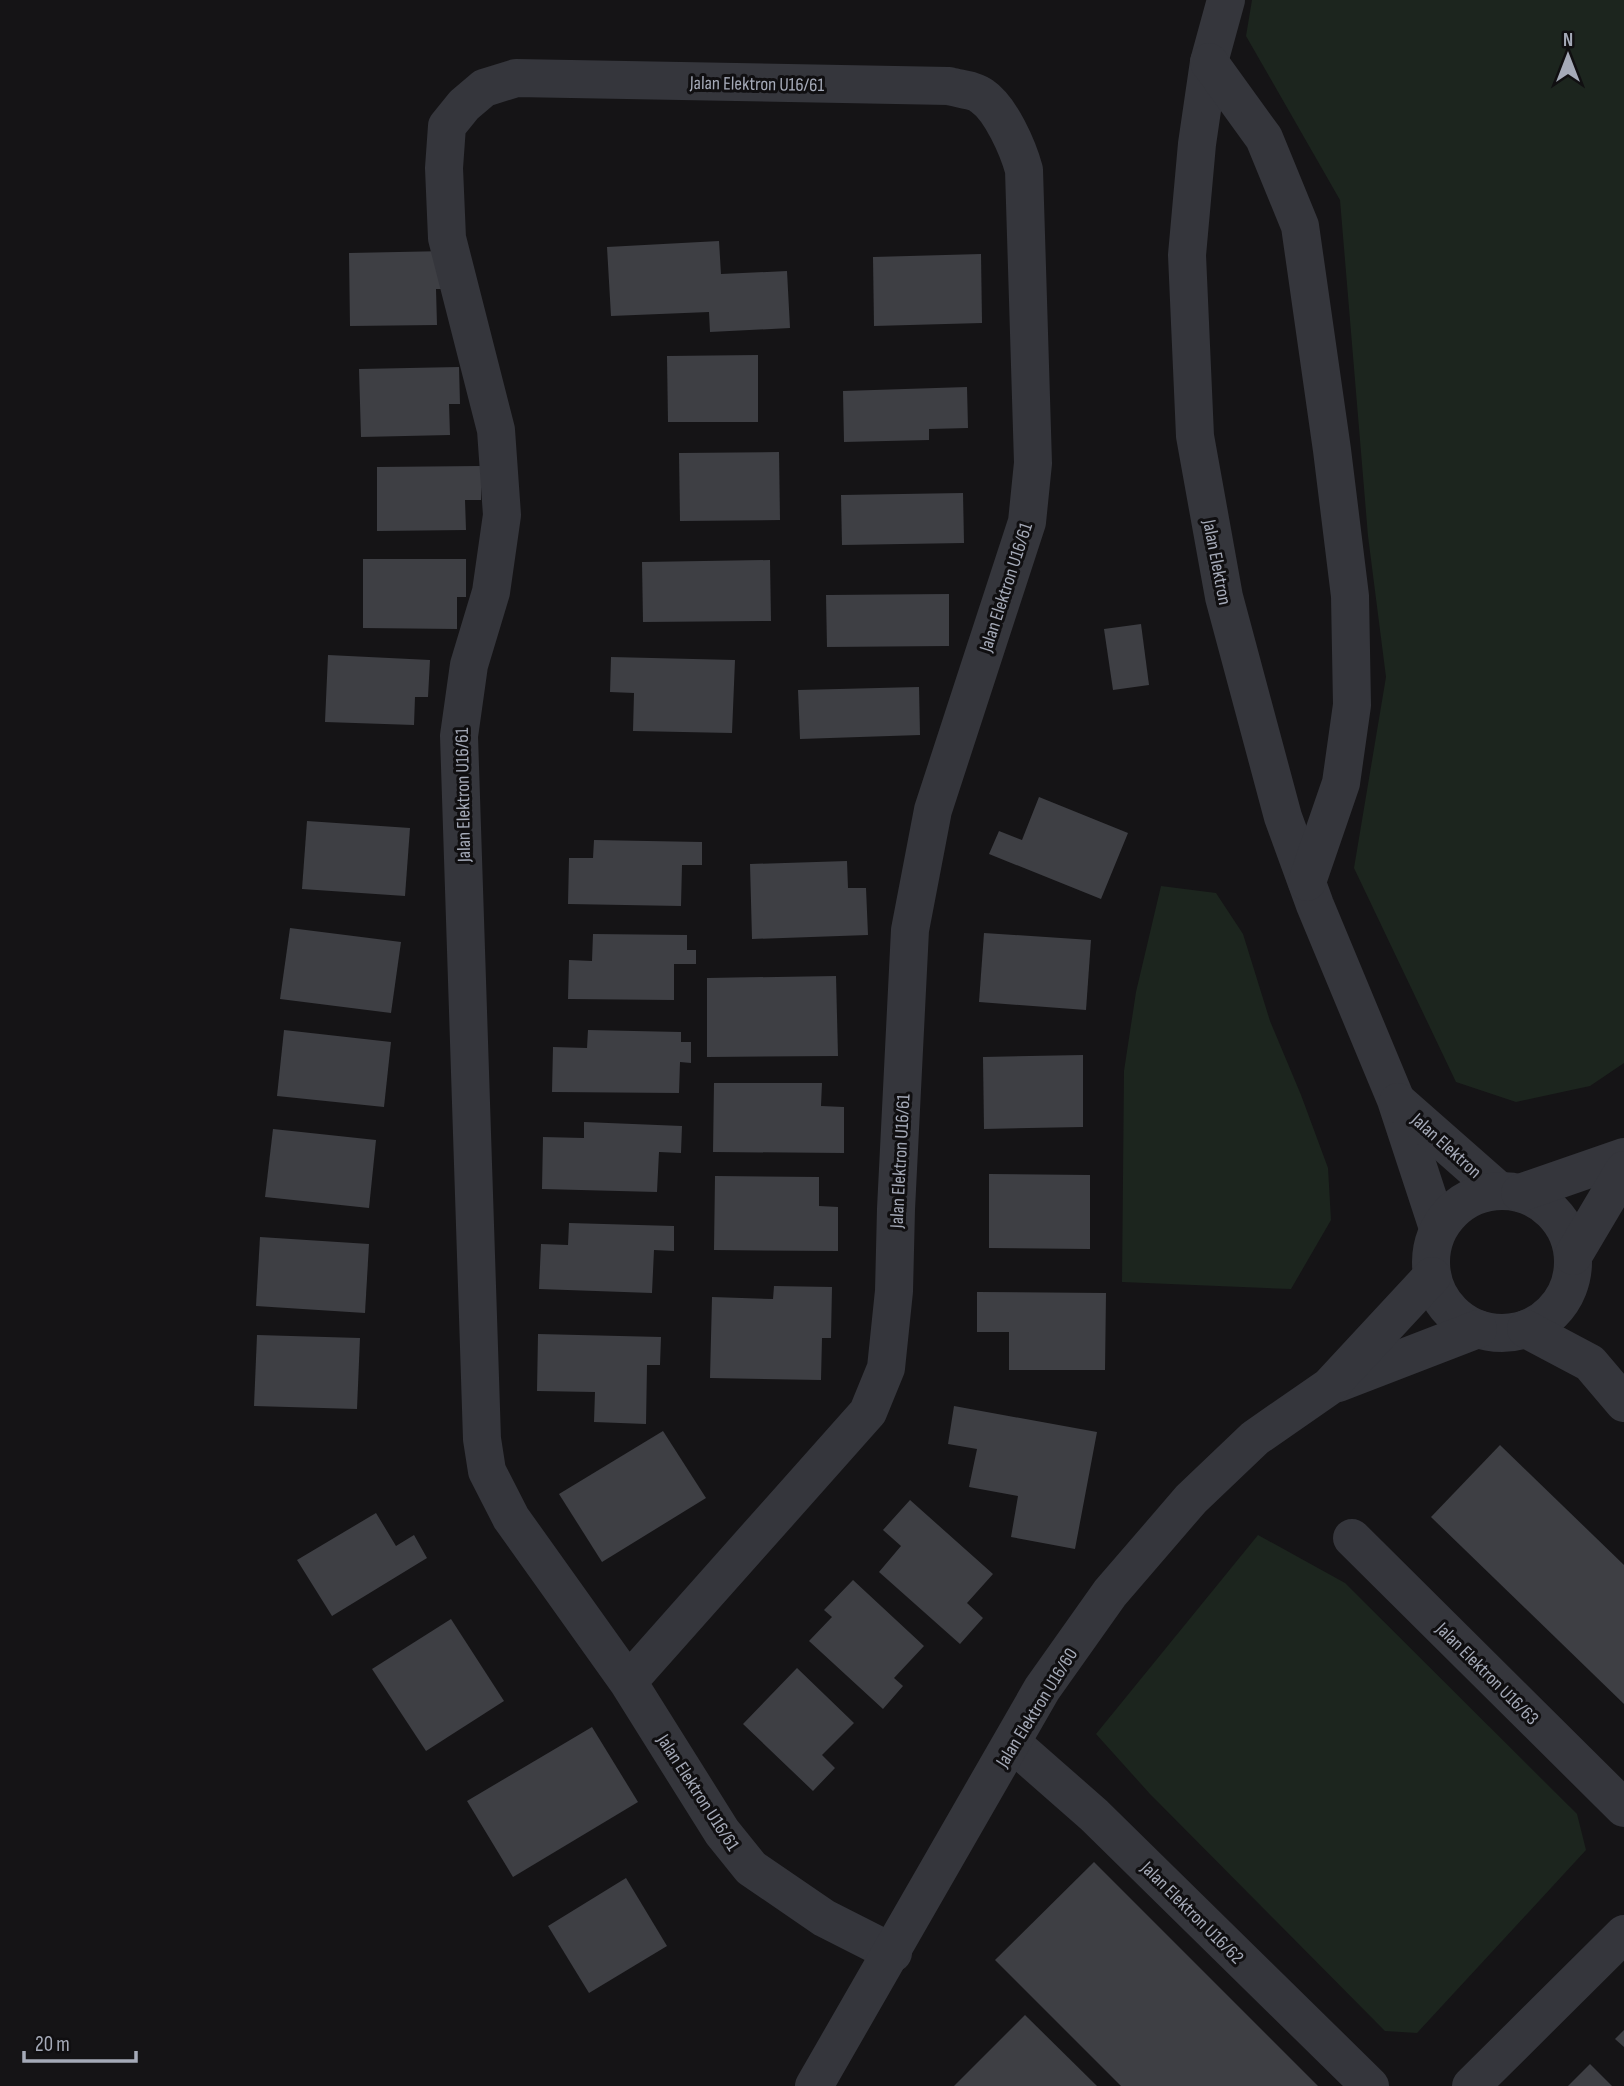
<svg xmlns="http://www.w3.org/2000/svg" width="1624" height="2086" viewBox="0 0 1624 2086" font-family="'Sofia Sans Condensed',sans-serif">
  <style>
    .green { fill: #1c251e }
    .building { fill: #3e3f44 }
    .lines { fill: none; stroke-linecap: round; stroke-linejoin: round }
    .minor { stroke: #35363c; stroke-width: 38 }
    .labels { text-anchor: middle; stroke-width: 6; stroke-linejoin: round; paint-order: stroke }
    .street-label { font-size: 19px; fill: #a5aab8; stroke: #100f11 }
  </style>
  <rect width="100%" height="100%" fill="#151416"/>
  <g class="green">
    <path d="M1252 0H1624V1063L1590 1086 1516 1102 1456 1082 1354 868 1386 677 1368 536 1340 200 1246 36Z"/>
    <path d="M1161 886 1216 893 1243 934 1270 1021 1301 1095 1328 1168 1331 1220 1291 1289 1122 1282 1124 1071 1136 992Z"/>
    <path d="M1258 1535 1345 1583 1577 1814 1586 1850 1417 2033 1385 2031 1150 1794 1096 1734Z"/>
  </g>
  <g class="building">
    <path d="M719 241 721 274 787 271 790 328 710 332 709 312 611 316 607 247Z"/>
    <path d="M447 251 448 289H436L437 325 350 326 349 253Z"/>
    <path d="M981 254 982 323 874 326 873 257Z"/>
    <path d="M758 355V422H668L667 356Z"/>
    <path d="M459 367 460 404H449L450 435 361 437 359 369Z"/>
    <path d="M967 387 968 428 929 429V440L844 442 843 391Z"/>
    <path d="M779 452 780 520 680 521 679 453Z"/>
    <path d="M481 466V500H465L466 530 377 531V467Z"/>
    <path d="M963 493 964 543 842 545 841 495Z"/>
    <path d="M363 559H466V597H457V629L363 628Z"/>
    <path d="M770 560 771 621 643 622 642 562Z"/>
    <path d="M949 594V646L827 647 826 595Z"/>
    <path d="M1141 624 1149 685 1113 690 1104 629Z"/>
    <path d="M328 655 430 660 428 697H415L414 725 325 722Z"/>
    <path d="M611 657 735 660 732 733 633 731 634 693 610 692Z"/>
    <path d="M919 687 920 735 800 739 798 690Z"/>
    <path d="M1039 797 1128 833 1101 899 989 854 999 831 1022 840Z"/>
    <path d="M307 821 410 828 405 896 302 889Z"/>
    <path d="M594 840 702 842V865H682L681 906 568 904 569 858H593Z"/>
    <path d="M847 861 848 888H866L868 935 752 939 750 864Z"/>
    <path d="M290 928 401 942 391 1013 280 999Z"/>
    <path d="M984 933 1091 940 1086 1010 979 1002Z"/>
    <path d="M593 934 687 935V950H696V964H674V1000L568 999 569 960 592 961Z"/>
    <path d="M836 976 838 1056 707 1057V978Z"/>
    <path d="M284 1030 391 1042 384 1107 277 1096Z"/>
    <path d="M588 1030 681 1032V1042H691V1063L680 1062 679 1093 552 1092 553 1047 587 1048Z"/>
    <path d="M1083 1055V1127L984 1129 983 1057Z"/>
    <path d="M714 1083H822L821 1106 844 1107V1153L713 1152Z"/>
    <path d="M584 1122 682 1126 681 1153 659 1152 657 1192 542 1189 543 1137 584 1138Z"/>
    <path d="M273 1129 376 1140 369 1208 265 1197Z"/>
    <path d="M989 1174 1090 1175V1249L989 1248Z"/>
    <path d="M715 1176 819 1177V1206L838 1207V1251L714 1250Z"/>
    <path d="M569 1223 674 1226V1251L654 1250 652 1293 539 1289 541 1244 568 1245Z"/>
    <path d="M260 1237 369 1244 365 1313 256 1306Z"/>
    <path d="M774 1286 832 1287 831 1338H822L821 1380 710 1378 712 1297 773 1299Z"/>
    <path d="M977 1292 1106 1293 1105 1370H1009V1332H977Z"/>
    <path d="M538 1334 661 1337 660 1365H647L646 1424 594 1422 595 1392 537 1391Z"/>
    <path d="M257 1335 360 1338 357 1409 254 1406Z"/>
    <path d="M954 1406 1097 1432 1075 1549 1011 1537 1018 1496 969 1487 977 1449 948 1444Z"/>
    <path d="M663 1431 706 1498 602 1562 559 1494Z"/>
    <path d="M1500 1445 1624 1565V1704L1431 1517Z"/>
    <path d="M910 1500 993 1574 967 1603 983 1618 960 1644 879 1572 901 1546 883 1530Z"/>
    <path d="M376 1513 396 1546 414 1535 427 1558 332 1616 297 1560Z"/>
    <path d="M853 1580 924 1646 894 1678 903 1686 883 1709 809 1641 832 1617 824 1610Z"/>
    <path d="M451 1619 504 1701 426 1751 372 1669Z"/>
    <path d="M797 1668 854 1723 822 1755 835 1768 813 1791 743 1724Z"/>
    <path d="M592 1727 638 1802 513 1877 467 1801Z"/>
    <path d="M1094 1862 1318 2086H1121L995 1960Z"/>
    <path d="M626 1878 667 1946 589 1993 548 1926Z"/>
    <path d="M1025 2015 1097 2086H954Z"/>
    <path d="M1624 2030V2047L1615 2039Z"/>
    <path d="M1590 2064 1612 2086H1568Z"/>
  </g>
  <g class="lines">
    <g class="minor">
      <path d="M1226 0 1209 62 1197 144 1187 255 1195 436 1224 597 1283 817 1315 905 1396 1100 1438 1228"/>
      <path d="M1209 62 1264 138 1300 226 1332 450 1350 596 1352 705 1341 783 1307 882"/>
      <path d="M1398 1102 1498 1190"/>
      <circle cx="1502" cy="1262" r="71"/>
      <path d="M1520 1193 1624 1157"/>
      <path d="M1573 1256 1624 1170"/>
      <path d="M1526 1329 1590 1363 1624 1403"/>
      <path d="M1338 1383 1478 1329"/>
      <path d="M1352 1538 1624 1808"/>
      <path d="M628 1682 868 1412 886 1368 894 1291 896 1209 910 930 933 810 1027 522 1033 463 1024 170C1018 148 1001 109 982 96 975 90 959 89 949 86L516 78 484 88 464 105 447 126 444 168 447 238 496 430 502 515 491 592 469 665 459 736 482 1439 487 1471 511 1518 628 1682 722 1832 751 1868 824 1918 893 1953"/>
      <path d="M1012 1743 1094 1815 1370 2086"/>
      <path d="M814 2086 1042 1689 1110 1593 1191 1499 1255 1438 1330 1386 1432 1276"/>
      <path d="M1471 2086 1624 1934"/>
    </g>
  </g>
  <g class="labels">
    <g class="street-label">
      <text transform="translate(757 83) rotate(1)" y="7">Jalan Elektron U16/61</text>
      <text transform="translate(1218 562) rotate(79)" y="7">Jalan Elektron</text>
      <text transform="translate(1005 587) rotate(-72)" y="7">Jalan Elektron U16/61</text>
      <text transform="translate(462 795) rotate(-91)" y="7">Jalan Elektron U16/61</text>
      <text transform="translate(1447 1145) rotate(42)" y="7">Jalan Elektron</text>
      <text transform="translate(899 1161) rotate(-87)" y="7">Jalan Elektron U16/61</text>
      <text transform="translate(1488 1673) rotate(45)" y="7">Jalan Elektron U16/63</text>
      <text transform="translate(1036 1707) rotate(-58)" y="7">Jalan Elektron U16/60</text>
      <text transform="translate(699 1792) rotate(57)" y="7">Jalan Elektron U16/61</text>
      <text transform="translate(1193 1912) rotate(45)" y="7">Jalan Elektron U16/62</text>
    </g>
  </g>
  <g transform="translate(1568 56)" stroke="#100f11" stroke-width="5" paint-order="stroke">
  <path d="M0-5L12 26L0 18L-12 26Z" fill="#a5aab8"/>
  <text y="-10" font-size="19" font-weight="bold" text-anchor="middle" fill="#a5aab8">N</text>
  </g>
  <path d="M24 2051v10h112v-10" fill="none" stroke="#a5aab8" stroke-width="3.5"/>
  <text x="35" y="2051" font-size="21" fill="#a5aab8" stroke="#100f11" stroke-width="5" paint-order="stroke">20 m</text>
</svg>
